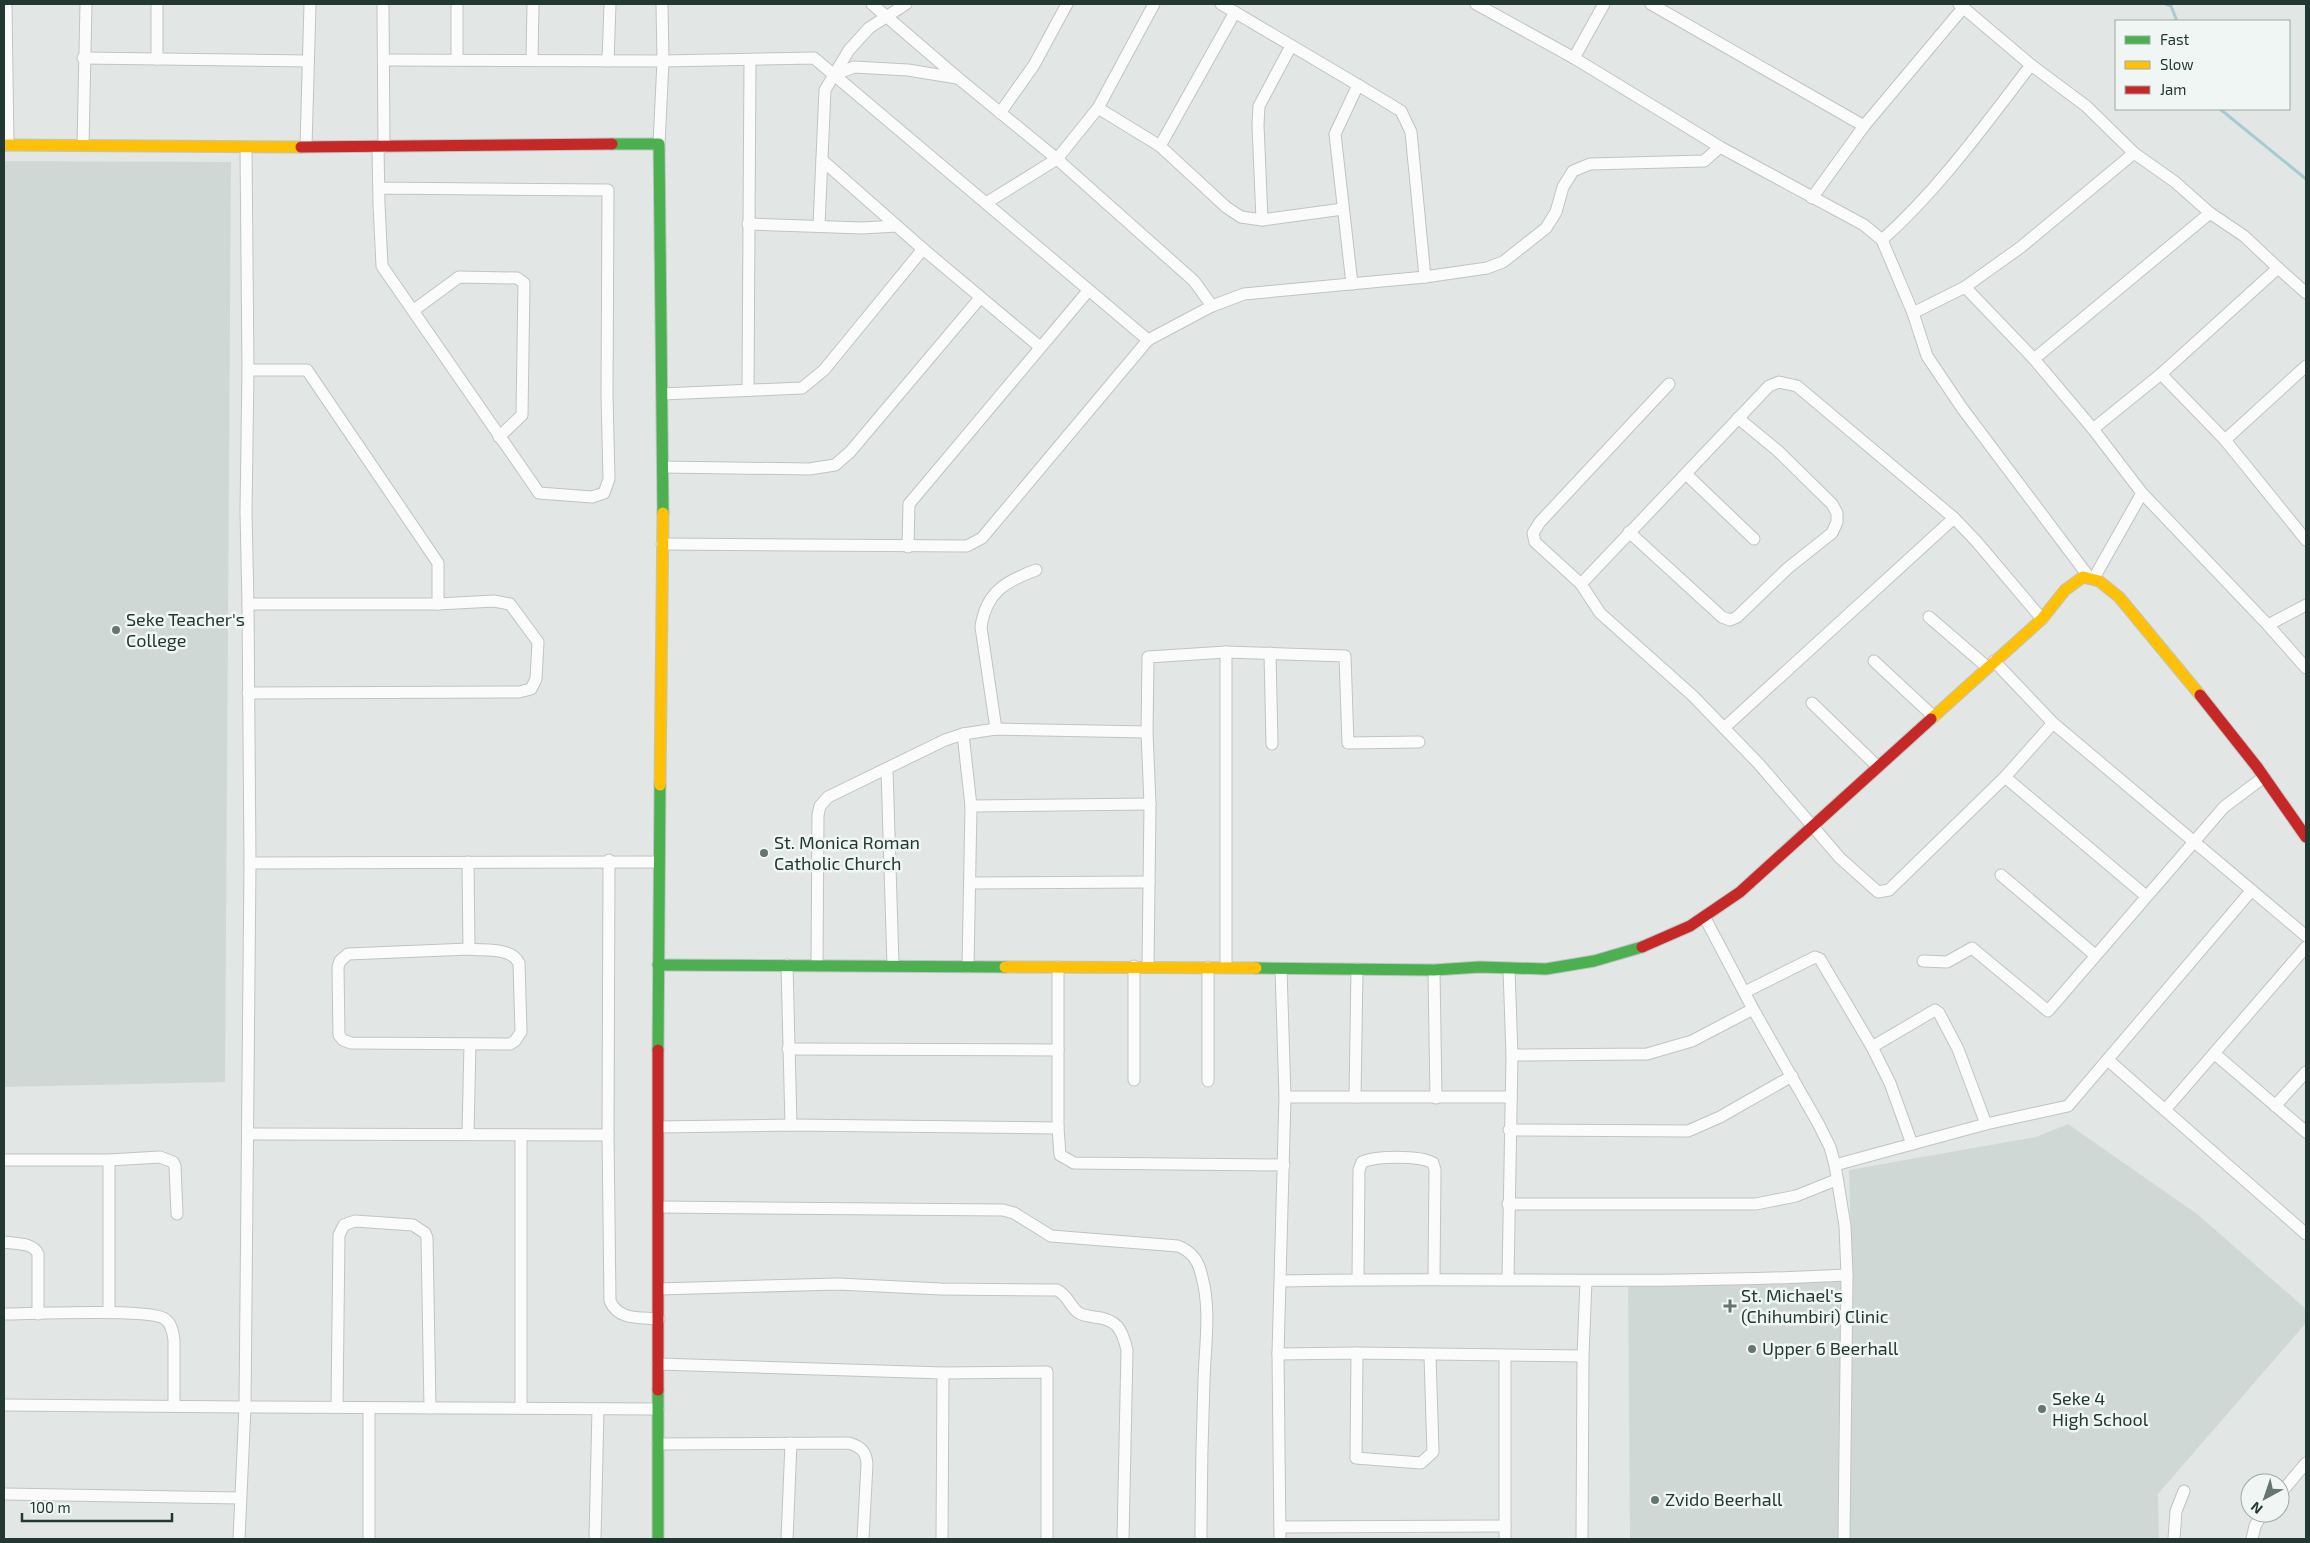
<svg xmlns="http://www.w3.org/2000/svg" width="2310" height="1543" viewBox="0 0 2310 1543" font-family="'Exo 2',sans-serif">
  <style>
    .built { fill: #d0d8d5 }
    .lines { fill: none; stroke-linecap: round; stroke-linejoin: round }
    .stream { stroke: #a6cbd2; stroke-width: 3 }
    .street-casing { stroke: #bfc4c2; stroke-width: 13 }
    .fast-casing { stroke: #bec5c2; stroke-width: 13 }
    .slow-casing { stroke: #bec5c2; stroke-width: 13 }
    .jam-casing { stroke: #bec5c2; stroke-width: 13 }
    .street { stroke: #fbfbfb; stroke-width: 11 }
    .fast { stroke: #4caf50; stroke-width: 11 }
    .slow { stroke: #ffc107; stroke-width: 11 }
    .jam { stroke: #c62828; stroke-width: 11 }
    .poi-dot { fill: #657571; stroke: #f0f6f3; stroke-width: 2 }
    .labels { text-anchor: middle; stroke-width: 5; stroke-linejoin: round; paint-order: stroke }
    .poi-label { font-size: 18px; fill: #223833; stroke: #f0f6f3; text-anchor: start }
  </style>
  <rect width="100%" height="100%" fill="#e2e7e5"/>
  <g class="built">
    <path d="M4 161 231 162 225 1082 4 1087Z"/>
    <path d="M2068 1124 2197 1214 2306 1309V1323L2158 1494 2159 1539H1630L1628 1276H1852L1849 1170 2036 1137Z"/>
  </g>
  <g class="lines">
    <g class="stream">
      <path d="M2166 4 2171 6 2177 21"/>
      <path d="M2220 109 2306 179"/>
    </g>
    <defs>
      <g id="street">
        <path d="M6 4 8 145"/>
        <path d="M383 4 384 147"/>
        <path d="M457 4V59"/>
        <path d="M872 4 958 78 1057 159 1194 281 1212 306"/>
        <path d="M1221 4 1358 85"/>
        <path d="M1476 4 1574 58 1720 147 1864 225 1882 240 1913 313 1927 356 1962 408 2089 577"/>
        <path d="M1651 4 1864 126"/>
        <path d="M83 58 308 61"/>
        <path d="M1574 58 1604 4"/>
        <path d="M157 59V4"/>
        <path d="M384 60 663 61 814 58 1148 340"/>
        <path d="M532 60 533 4"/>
        <path d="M608 61 610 4"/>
        <path d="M836 74 854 67 908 70 957 78"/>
        <path d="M1098 108 1160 146 1226 207 1241 217 1262 220 1343 209"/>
        <path d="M1000 113 1034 65 1067 4"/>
        <path d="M659 144 663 61 662 4"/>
        <path d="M83 145 86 4"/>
        <path d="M306 146 310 4"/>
        <path d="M1160 146 1235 12"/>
        <path d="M378 147 379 204 382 266 539 493 592 497 604 493 609 479 607 396 608 190 379 188"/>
        <path d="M246 148 248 370 246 512 248 604 250 863 245 1407 658 1409"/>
        <path d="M822 160 923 249 1040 347"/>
        <path d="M1812 198 1864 126 1963 8"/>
        <path d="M986 203 1057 159 1098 108 1154 4"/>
        <path d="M1262 220 1258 125 1259 106 1291 46"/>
        <path d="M748 224 862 228 897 226"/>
        <path d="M819 225 825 90 849 50 869 28 906 4"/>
        <path d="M1882 240C1939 189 1984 126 2031 65L1959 4"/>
        <path d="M2278 268 2306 293"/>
        <path d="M1352 284 1335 134 1358 85 1401 111 1411 132 1425 277"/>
        <path d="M1965 287 2021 247 2134 153 2086 106 2031 65"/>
        <path d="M414 310 459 277 517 278 524 283 522 415 499 437"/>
        <path d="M1913 313 1965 287 2034 359 2093 429 2142 493 2268 625 2306 668"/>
        <path d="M2034 359 2210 213 2175 182 2134 153"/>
        <path d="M248 370H307L438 563V604"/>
        <path d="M2161 374 2278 268 2244 236 2210 213"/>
        <path d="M748 390 750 60"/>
        <path d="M662 394 802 388 824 370 923 249"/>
        <path d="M2093 429 2161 374 2225 440 2306 540"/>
        <path d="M2225 440 2306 366"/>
        <path d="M663 467 809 469 835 465 850 452 980 298"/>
        <path d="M1686 474 1754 539"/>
        <path d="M1629 532 1722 617 1730 620 1737 617 1788 568 1832 533 1837 522V513L1832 504 1778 451 1738 418"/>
        <path d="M662 544 967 546 982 538 1148 340 1212 306 1244 294 1425 277 1487 268 1503 262 1546 228 1556 212 1563 187 1573 171 1590 164 1704 161 1720 147"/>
        <path d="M908 547 909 504 1088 291"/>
        <path d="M2094 578 2142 493"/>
        <path d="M1581 584 1535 542 1533 533 1540 522 1669 384"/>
        <path d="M1929 617 1987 667"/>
        <path d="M2042 619 1976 541 1954 518 1797 386 1779 382 1769 386 1581 584 1600 613 1693 696 1758 763 1840 858 1878 892 1889 890 2005 777 2053 723"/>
        <path d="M2268 625 2306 605"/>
        <path d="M1226 652 1345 656 1348 743 1419 742"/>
        <path d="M1270 653 1272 744"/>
        <path d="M1874 661 1933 716"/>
        <path d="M1994 661 2053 723 2306 936"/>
        <path d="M248 693 519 692 531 689 536 679 538 642 510 604 494 601 438 604H248"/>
        <path d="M1812 703 1878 767"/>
        <path d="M1724 728 1954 518"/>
        <path d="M996 729 981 627C986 592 1006 581 1036 570"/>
        <path d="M963 734 971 806 968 967"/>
        <path d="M887 769 893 965"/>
        <path d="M2005 777 2146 896"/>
        <path d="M971 806 1150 804"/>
        <path d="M609 860 608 1135 610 1301C619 1321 640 1317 659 1319"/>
        <path d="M468 862 469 949"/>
        <path d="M250 863 659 862"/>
        <path d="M2001 875 2095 955"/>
        <path d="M971 883 1149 882"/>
        <path d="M1705 918 1753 1009 1818 1123 1830 1147 1835 1165 1845 1226 1847 1275 1844 1539"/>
        <path d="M469 949C485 951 511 947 519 963L521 1032 515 1041 510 1044 351 1043 343 1040 339 1035 338 967 340 961 348 954Z"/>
        <path d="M1923 961 1947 962 1972 948 2048 1011 2224 807 2264 777"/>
        <path d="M787 965 791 1125"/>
        <path d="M817 965 818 815 820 806 828 797 945 740 963 734 996 729 1147 732"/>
        <path d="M1134 966V1080"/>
        <path d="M1148 966 1150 804 1147 732 1148 657 1226 652V967"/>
        <path d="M1058 967V1128L1060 1155 1074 1163 1284 1165"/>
        <path d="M1434 970 1436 1098"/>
        <path d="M1745 992 1815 957 1820 959 1872 1047 1890 1083 1912 1144"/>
        <path d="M1872 1047 1935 1010 1939 1013 1958 1049 1986 1124"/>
        <path d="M788 1049 1058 1050"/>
        <path d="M2215 1054 2306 1132"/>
        <path d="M1512 1055 1647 1054 1692 1041 1753 1009"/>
        <path d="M2108 1060 2306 1234"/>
        <path d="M1208 1081V967"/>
        <path d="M1285 1097H1511"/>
        <path d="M1355 1097 1357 969"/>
        <path d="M2275 1106 2306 1072"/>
        <path d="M2165 1110 2306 947"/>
        <path d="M659 1127 791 1125 1058 1128"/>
        <path d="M1509 1130 1688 1131 1720 1117 1792 1076"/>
        <path d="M249 1134 608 1135"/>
        <path d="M468 1134 470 1044"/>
        <path d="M4 1160H109L160 1157 173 1162 175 1166 177 1214"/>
        <path d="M1835 1165 1986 1124 2068 1106 2251 891"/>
        <path d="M1508 1204H1756L1796 1196 1836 1180"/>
        <path d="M658 1207 1003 1210 1014 1213 1051 1236 1178 1246C1193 1252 1199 1262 1202 1277 1211 1309 1205 1347 1204 1380 1202 1433 1201 1486 1201 1539"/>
        <path d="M4 1242C15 1244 33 1242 38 1254V1314"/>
        <path d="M1358 1279 1359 1170 1362 1162C1376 1156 1419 1155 1433 1163L1435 1170 1434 1278"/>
        <path d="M1508 1279 1512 1055 1509 969"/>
        <path d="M1281 1281C1470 1277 1659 1285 1847 1275"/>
        <path d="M659 1289 838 1284 941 1289 1057 1290C1068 1295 1070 1307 1079 1313 1084 1316 1089 1316 1094 1317 1117 1319 1122 1329 1127 1350L1123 1539"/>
        <path d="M109 1312V1160"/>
        <path d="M4 1314C29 1314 151 1308 165 1319 172 1324 173 1333 174 1340V1406"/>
        <path d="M1357 1353 1356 1458 1421 1463 1433 1452 1430 1356"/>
        <path d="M1278 1354 1357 1353 1583 1356"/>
        <path d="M658 1364 943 1373 1047 1372V1539"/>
        <path d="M4 1405 245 1407 239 1539"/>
        <path d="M337 1406 339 1235 344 1225 355 1221 413 1225 425 1233 427 1238 430 1408"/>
        <path d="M521 1407V1135"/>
        <path d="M369 1408V1539"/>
        <path d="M658 1444 849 1443C861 1447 866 1451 867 1464L863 1539"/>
        <path d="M4 1494 240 1498"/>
        <path d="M2280 1494 2306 1463"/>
        <path d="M1280 1527 1505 1526"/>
        <path d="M595 1539 598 1409"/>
        <path d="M787 1539 791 1443"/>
        <path d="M942 1539 943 1373"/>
        <path d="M1280 1539 1278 1354 1285 1097 1281 969"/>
        <path d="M1505 1539V1356"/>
        <path d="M1582 1539 1583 1356 1586 1281"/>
        <path d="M2174 1539 2176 1511 2184 1491"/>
        <path d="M2252 1539 2255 1526 2263 1513"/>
      </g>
      <g id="fast">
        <path d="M612 144H659L663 513"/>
        <path d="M658 965 1005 967"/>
        <path d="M1256 968 1434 970 1480 967 1546 969 1594 961 1642 947"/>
        <path d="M658 1050 660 785"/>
        <path d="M658 1390V1539"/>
      </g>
      <g id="slow">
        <path d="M4 145 301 147"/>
        <path d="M1931 719 2042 619 2065 590 2083 577 2099 581 2119 597 2200 695"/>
        <path d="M660 785 663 513"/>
        <path d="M1005 967 1256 968"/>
      </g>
      <g id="jam">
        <path d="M301 147 612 144"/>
        <path d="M2200 695 2257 767 2306 837"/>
        <path d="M1642 947 1690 926 1740 892 1931 719"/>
        <path d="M658 1050V1390"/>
      </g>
    </defs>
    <use href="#street" class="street-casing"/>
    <use href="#fast" class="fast-casing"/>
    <use href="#slow" class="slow-casing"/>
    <use href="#jam" class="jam-casing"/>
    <use href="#street" class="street"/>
    <use href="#fast" class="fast"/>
    <use href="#slow" class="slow"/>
    <use href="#jam" class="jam"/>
  </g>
  <g class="poi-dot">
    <circle cx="116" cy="630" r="5"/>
    <circle cx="764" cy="853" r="5"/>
    <path d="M1727.5 1298.5h5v5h5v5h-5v5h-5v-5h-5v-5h5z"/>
    <circle cx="1752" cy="1349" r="5"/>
    <circle cx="2042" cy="1409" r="5"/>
    <circle cx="1655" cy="1500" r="5"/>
  </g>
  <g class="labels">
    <g class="poi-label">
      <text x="126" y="626">Seke Teacher's<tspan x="126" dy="21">College</tspan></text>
      <text x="774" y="849">St. Monica Roman<tspan x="774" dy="21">Catholic Church</tspan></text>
      <text x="1741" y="1302">St. Michael's<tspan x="1741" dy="21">(Chihumbiri) Clinic</tspan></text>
      <text x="1762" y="1355">Upper 6 Beerhall</text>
      <text x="2052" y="1405">Seke 4<tspan x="2052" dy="21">High School</tspan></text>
      <text x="1665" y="1506">Zvido Beerhall</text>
    </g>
  </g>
  <rect width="2310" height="1543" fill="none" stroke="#223833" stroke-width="10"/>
  <rect x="2115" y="20" width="175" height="90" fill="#f0f6f3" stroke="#9eaaa6"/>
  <rect x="2125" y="36" width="25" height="8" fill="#4caf50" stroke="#9eaaa6"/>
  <text x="2160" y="45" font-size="15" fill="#223833">Fast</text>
  <rect x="2125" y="61" width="25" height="8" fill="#ffc107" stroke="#9eaaa6"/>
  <text x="2160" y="70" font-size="15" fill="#223833">Slow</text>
  <rect x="2125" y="86" width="25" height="8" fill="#c62828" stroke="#9eaaa6"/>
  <text x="2160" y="95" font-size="15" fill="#223833">Jam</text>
  <g transform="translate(2265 1498) rotate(220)"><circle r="24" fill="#f0f6f3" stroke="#9eaaa6"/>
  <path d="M0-4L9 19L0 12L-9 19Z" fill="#657571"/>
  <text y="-8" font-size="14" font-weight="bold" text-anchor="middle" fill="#223833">N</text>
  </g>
  <path d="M22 1513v8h150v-8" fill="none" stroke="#223833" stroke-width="2.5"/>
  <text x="30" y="1513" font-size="15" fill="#223833" stroke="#f0f6f3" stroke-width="4" paint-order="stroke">100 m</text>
</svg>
